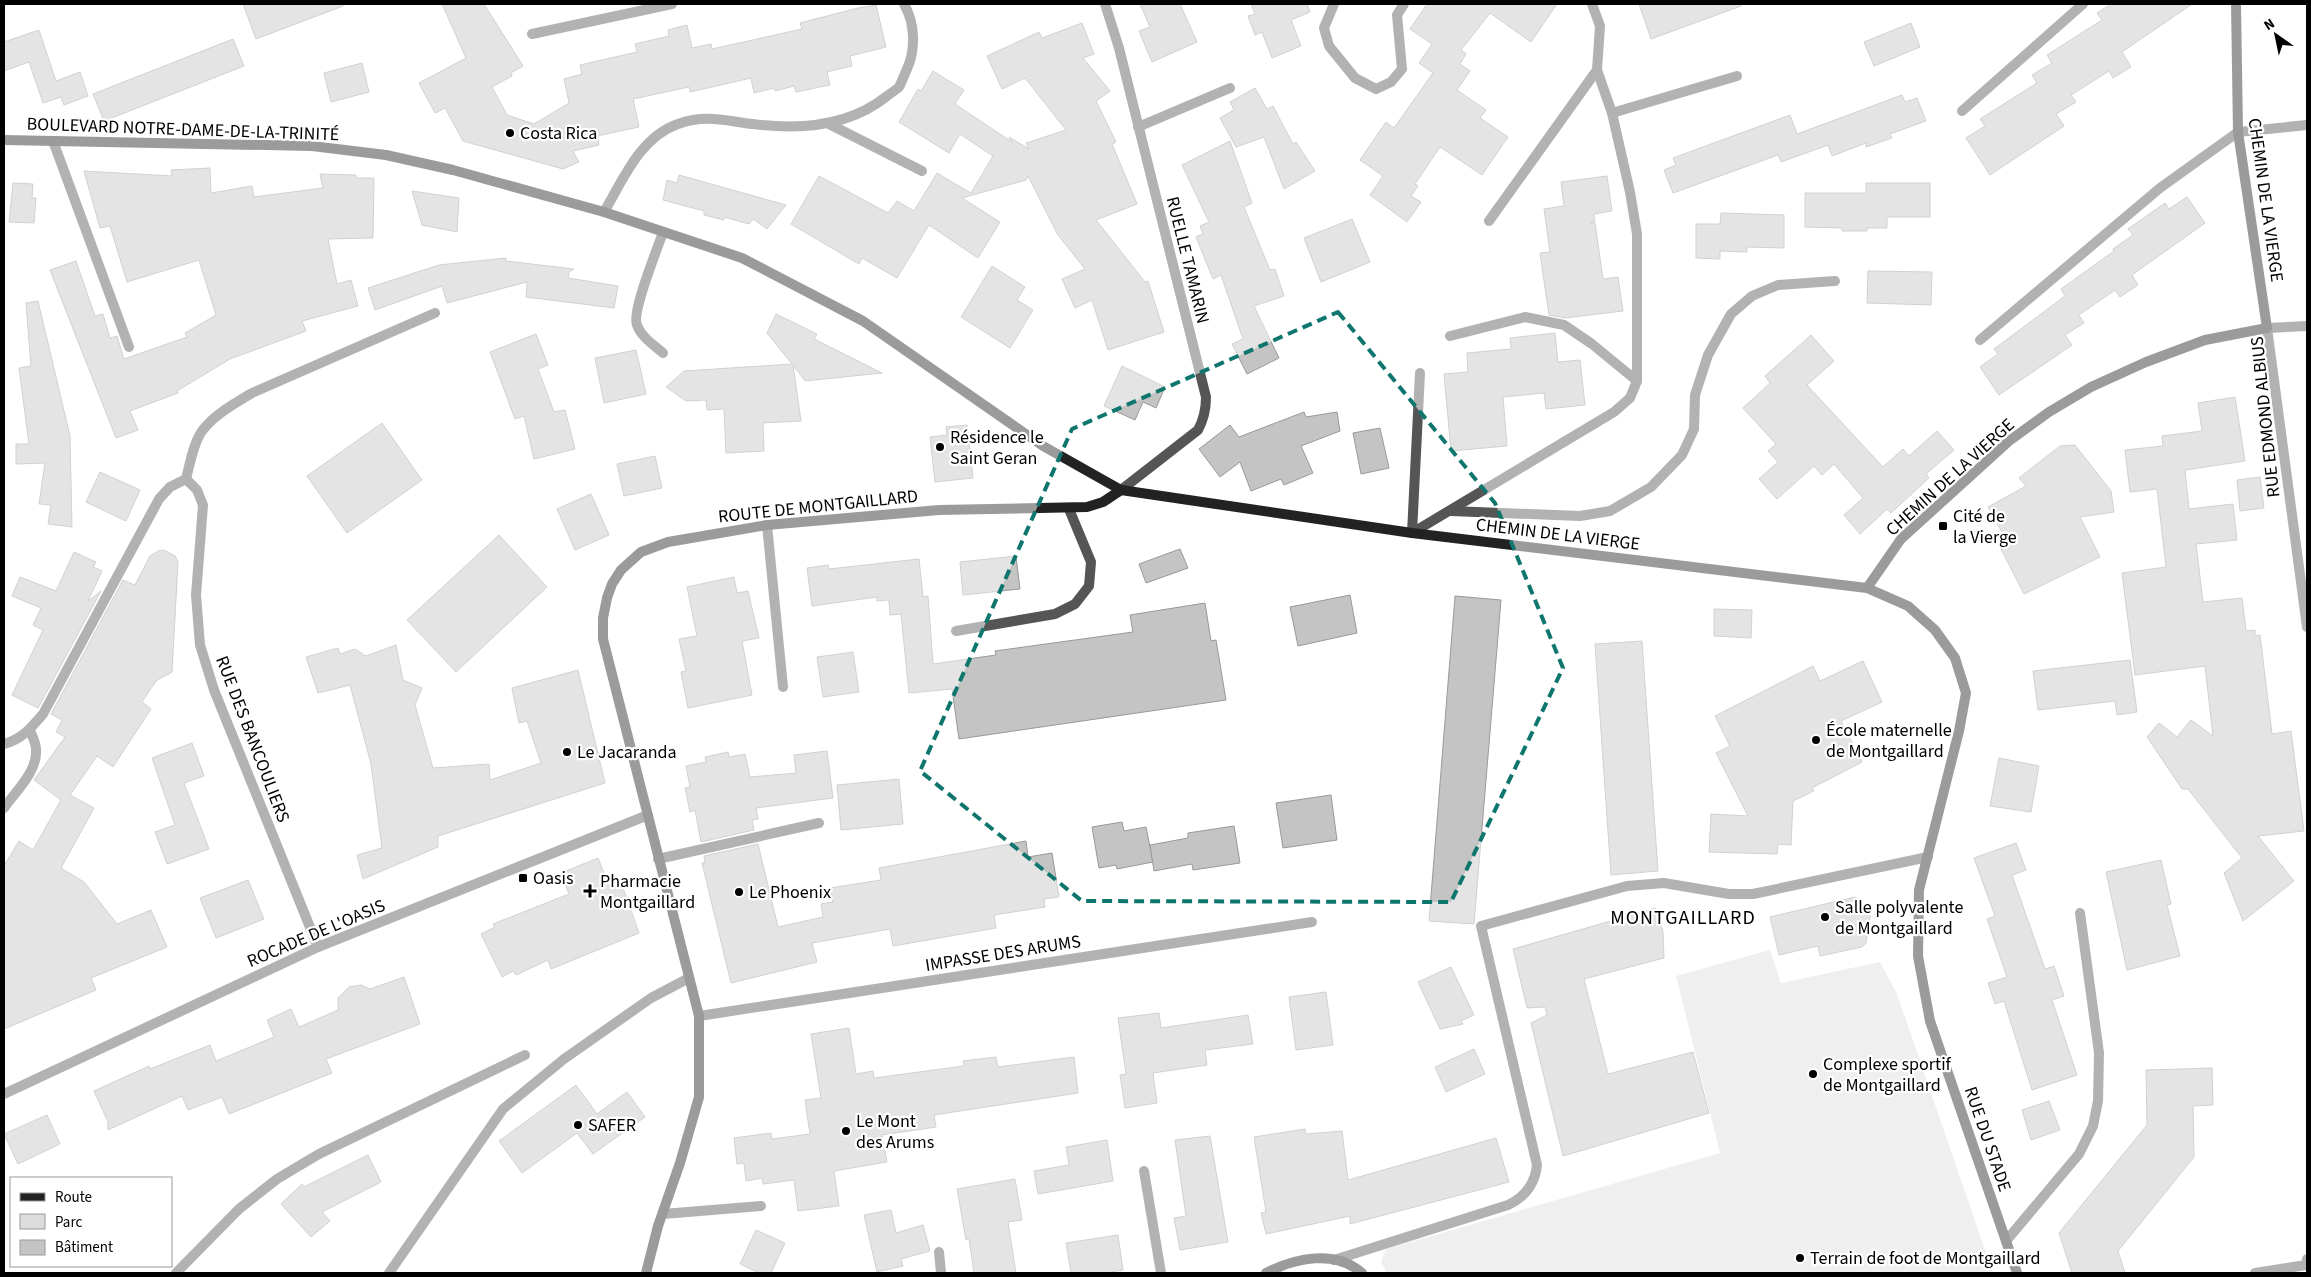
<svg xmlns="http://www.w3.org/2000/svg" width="2311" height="1277" viewBox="0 0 2311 1277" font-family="'Source Sans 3',sans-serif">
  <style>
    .green { fill: #dcdcdc }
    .building { fill: #c4c4c4; stroke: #999 }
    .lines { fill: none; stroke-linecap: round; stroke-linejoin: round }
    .lane { stroke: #555; stroke-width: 10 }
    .street { stroke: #555; stroke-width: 10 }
    .secondary { stroke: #222; stroke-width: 10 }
    .marked { fill: none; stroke: #0f766e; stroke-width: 4; stroke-dasharray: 10 6; stroke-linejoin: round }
    .poi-dot { fill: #000; stroke: #fff; stroke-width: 2 }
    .labels { text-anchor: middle; stroke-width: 4.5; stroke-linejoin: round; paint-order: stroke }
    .street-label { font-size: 18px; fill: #000; stroke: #fff }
    .poi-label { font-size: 18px; fill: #000; stroke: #fff; text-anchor: start }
    .quarter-label { font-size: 20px; letter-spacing: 1px; fill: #000; stroke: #fff }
  </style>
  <rect width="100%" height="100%" fill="#fff"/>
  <path class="green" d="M1770 950 1781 983 1880 962 1897 994 1993 1273H1387L1381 1262 1386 1249 1720 1153 1676 976Z"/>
  <g class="building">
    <path d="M243 4H343V6L256 39Z"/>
    <path d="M442 4H484L523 66 511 73 512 76 492 87 507 115 534 124 569 103 564 79 582 74 580 65 637 52 635 44 669 36 668 30 687 25 692 48 711 44 712 49 802 29 800 23 858 8 876 5 886 47 850 56 852 66 827 72 830 85 796 92 794 86 775 91 774 88 754 93 751 78 690 92 689 87 633 99 639 127 597 136 599 145 573 151 579 162 563 169 463 141 445 108 435 113 419 83 466 58Z"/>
    <path d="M1140 4H1180L1197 42 1152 62 1139 31 1150 27Z"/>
    <path d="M1251 4H1307L1310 12 1291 20 1301 46 1272 58 1262 32 1255 35 1248 16 1255 14Z"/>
    <path d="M1427 4H1557L1531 42 1490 13 1461 50 1466 54 1460 64 1470 71 1457 90 1486 110 1480 118 1508 137 1482 175 1440 147 1415 184 1418 186 1411 196 1421 202 1407 222 1370 195 1383 176 1360 160 1386 122 1394 128 1433 73 1419 63 1432 44 1410 29Z"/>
    <path d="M1639 4H1740L1741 6 1651 39Z"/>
    <path d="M2111 4H2192L2122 52 2131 67 2113 78 2109 71 2071 95 2076 102 2056 114 2064 126 1990 175 1966 138 1985 126 1980 119 2037 83 2032 75 2052 63 2047 55 2102 20 2097 13Z"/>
    <path d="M1082 23 1094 54 1083 58 1110 91 1096 101 1116 142 1112 144 1137 204 1096 220 1145 282 1148 281 1164 332 1108 350 1092 300 1075 308 1062 279 1085 269 1058 235 1028 176 1026 180 962 198 1000 222 978 258 929 225 897 278 862 258 859 264 791 224 819 176 888 213 897 201 914 211 937 173 971 193 993 156 960 134 949 153 899 122 918 89 921 91 933 71 964 90 955 104 1012 142 1009 137 1029 149 1026 143 1066 130 1025 78 1002 89 987 56 1039 32 1042 38Z"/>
    <path d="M1911 23 1920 47 1874 66 1864 42Z"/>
    <path d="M39 30 56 81 80 72 88 96 64 105 61 97 43 103 29 62 4 71V42Z"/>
    <path d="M233 39 244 66 104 121 93 94Z"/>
    <path d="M362 63 369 92 331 102 324 73Z"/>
    <path d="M1255 88 1267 109 1273 106 1293 144 1296 142 1315 171 1284 189 1264 137 1236 147 1220 118 1234 110 1230 102Z"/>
    <path d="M1902 95 1905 102 1917 98 1926 121 1890 134 1892 138 1866 147V143L1832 156 1828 145 1781 162 1778 155 1673 193 1664 170 1676 165 1673 158 1790 115 1797 134Z"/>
    <path d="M1230 141 1252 203 1244 207 1270 270 1275 269 1284 296 1254 306 1279 358 1247 374 1232 344 1243 339 1221 275 1213 279 1196 237 1203 234 1200 226 1209 222 1182 165Z"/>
    <path d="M210 168 211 193 252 186 254 197 323 188 320 174 356 175V178H374L373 238 328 239 337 284 351 280 358 306 302 321 306 331 230 359 177 391 178 393 130 411 138 430 116 438 50 270 76 261 95 316 103 314 110 338 117 336 124 359 187 337 185 333 216 315 199 260 127 282 110 226 100 228 84 171 172 176 171 170Z"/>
    <path d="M679 175 786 205 767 229 753 219 749 224 724 217V220L704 215V211L663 200 667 180 677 183Z"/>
    <path d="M1607 176 1612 211 1594 214 1595 221 1590 223H1595L1603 279 1618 277 1623 311 1565 318 1549 315 1540 253 1550 252 1544 209 1564 206 1561 182Z"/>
    <path d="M13 183 33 184 32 198H36L34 223 9 222Z"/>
    <path d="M1866 183H1930V217H1887V228H1867V231H1842V228L1805 227V193H1866Z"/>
    <path d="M412 191 459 198 457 232 422 225Z"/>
    <path d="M2187 197 2205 223 2132 275 2138 285 2120 297 2115 290 2079 315 2084 323 2065 335 2072 345 1999 395 1980 367 1998 354 1994 349 2065 296 2061 289 2114 251 2113 249 2133 235 2128 229 2165 203 2169 209Z"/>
    <path d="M1721 213 1784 215V248L1747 247V252L1720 251V259L1696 258V224H1720Z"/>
    <path d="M1352 219 1370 262 1321 282 1304 238Z"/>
    <path d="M506 258V261L574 269 569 272 568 278 618 286 614 308 526 297 527 282 447 303 442 286 375 310 368 288 439 265Z"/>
    <path d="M992 266 1025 287 1017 300 1033 310 1010 348 961 317Z"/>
    <path d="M1868 271 1932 272 1931 305 1867 303Z"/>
    <path d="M38 301 70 436 72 527 48 524 51 505 39 504 45 463 16 464V444H29L19 368 31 366 26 303Z"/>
    <path d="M776 314 817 334 814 339 882 373 805 381 793 365 801 421 763 423 764 451 726 453 724 409 707 410 706 400 686 401 666 387 684 371 792 364 767 333Z"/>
    <path d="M1555 333 1558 362 1580 360 1585 405 1546 409 1544 393 1503 397 1507 446 1451 451 1444 374 1468 372 1467 353 1511 349 1510 338Z"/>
    <path d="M536 334 548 365 538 369 554 412 565 410 575 449 534 459 524 416 515 419 490 352Z"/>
    <path d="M1811 335 1834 361 1807 385 1883 467 1903 449 1909 456 1937 431 1954 450 1926 474 1929 478 1891 513 1887 509 1860 534 1844 515 1863 498 1834 464 1822 475 1814 466 1777 499 1759 479 1778 462 1768 451 1776 444 1743 408 1770 383 1765 376Z"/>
    <path d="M636 350 646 394 604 403 595 358Z"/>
    <path d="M1122 366 1165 387 1156 408 1143 402 1135 420 1104 406Z"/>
    <path d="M2235 397 2245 461 2185 470 2189 509 2233 504 2237 540 2196 544 2203 602 2242 598 2246 631 2255 630V636L2260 635 2272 734 2291 731 2304 831 2258 836 2294 881 2243 921 2224 873 2242 858 2188 789H2182L2147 737 2159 723 2177 737 2191 720 2213 736 2205 666 2135 675 2122 573 2166 567 2157 489 2130 492 2125 450 2163 446 2162 436 2202 431 2198 403Z"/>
    <path d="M1304 412 1306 417 1337 412 1340 431 1301 446 1313 473 1284 485 1281 479 1251 491 1240 462 1220 477 1199 449 1230 425 1239 437Z"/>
    <path d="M382 423 422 480 347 533 307 476Z"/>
    <path d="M967 425 973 478 935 482 930 437 947 435 946 427Z"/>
    <path d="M1380 428 1389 468 1361 474 1353 433Z"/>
    <path d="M2075 445 2111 491 2114 512 2080 517 2100 557 2024 594 2001 549 2009 545 1988 507 2026 486 2019 478 2060 446Z"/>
    <path d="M655 456 662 488 624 496 617 464Z"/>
    <path d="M100 472 140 490 126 521 86 502Z"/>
    <path d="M2260 477 2264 508 2240 511 2237 480Z"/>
    <path d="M591 494 609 535 575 550 557 509Z"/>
    <path d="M499 535 547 587 456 672 407 620Z"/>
    <path d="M1180 549 1188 568 1146 583 1139 564Z"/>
    <path d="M164 550 175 556 178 562 172 672 156 681 142 702 151 709 113 767 97 756 70 795 94 808 61 868 84 882 117 924 151 910 167 947 91 978 96 990 4 1029V866L19 841 33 850 61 800 34 780 65 737 56 732 62 720 51 714 123 580 135 585 150 556 158 551Z"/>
    <path d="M74 552 96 562 93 567 102 571 88 601 101 591 38 708 12 695 43 630 33 625 41 608 12 596 20 577 56 591Z"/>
    <path d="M1016 556 1020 589 963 595 960 562Z"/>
    <path d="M919 559 923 597 928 596 933 664 996 655 995 651 1133 632 1130 615 1205 603 1211 641 1216 640 1226 700 959 739 952 689 909 693 901 614 890 615 889 600 877 601V597L812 606 807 568 828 565 829 569Z"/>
    <path d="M734 577 737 593 748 591 759 638 742 641 752 695 688 708 681 672 686 671 679 639 697 636 687 587Z"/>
    <path d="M1350 595 1357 633 1298 646 1290 607Z"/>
    <path d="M1455 596 1501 600 1474 924 1429 921Z"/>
    <path d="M1714 609 1752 610 1751 638 1714 636Z"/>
    <path d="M1642 641 1658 871 1611 875 1595 644Z"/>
    <path d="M396 645 403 680 422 688 415 705 433 768 489 764 490 780 541 763 527 721 519 723 512 688 578 670 605 783 438 836V847L363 879 357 855 382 848 371 764 350 685 318 693 306 657 338 648 340 654 355 649 366 656Z"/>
    <path d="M853 652 859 692 823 697 817 657Z"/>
    <path d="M2130 660 2137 712 2117 715 2115 701 2038 710 2033 671Z"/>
    <path d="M1863 661 1882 702 1841 721 1862 762 1812 788 1814 791 1793 801 1791 845 1778 844 1777 854 1709 852 1711 814 1748 816 1716 753 1730 746 1715 716 1813 666 1820 681Z"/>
    <path d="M192 743 204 776 184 783 209 849 167 864 155 832 175 825 152 758Z"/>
    <path d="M827 751 833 798 756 808 758 819 752 820 754 830 701 842 695 810 690 812 685 788 690 787 686 766 706 762 705 757 728 752 729 757 745 754 750 777 796 773 794 755Z"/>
    <path d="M1999 758 2039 766 2031 812 1990 806Z"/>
    <path d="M899 779 903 824 841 830 837 785Z"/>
    <path d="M1331 795 1337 840 1283 848 1276 803Z"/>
    <path d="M1122 822 1124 831 1146 827 1153 862 1117 869 1116 865 1099 868 1092 827Z"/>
    <path d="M1234 826 1240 863 1193 870 1192 864 1154 871 1150 845 1188 838V833Z"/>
    <path d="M1026 841 1028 857 1052 853 1059 897 1044 899 1045 907 994 915 996 928 893 946 890 929 812 943 817 962 731 983 702 863 705 862 704 856 758 844 778 927 823 917 821 904 833 902 830 888 881 880 879 868Z"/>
    <path d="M2016 843 2026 870 2012 875 2045 969 2054 966 2064 996 2052 1000 2077 1075 2032 1090 2004 1001 1995 1004 1988 983 2007 977 1987 919 1995 916 1974 858Z"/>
    <path d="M598 858 606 878 623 888 639 933 551 969 548 960 516 975 513 971 502 977 481 934 495 927 493 924 569 894 561 873Z"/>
    <path d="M2161 860 2171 904 2167 905 2180 956 2127 970 2106 872Z"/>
    <path d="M248 880 264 919 216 938 200 898Z"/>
    <path d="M1855 897 1859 913 1871 911 1866 943 1862 947 1820 956 1818 946 1779 955 1770 917Z"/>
    <path d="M1656 908 1663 932 1664 958 1584 979 1608 1074 1693 1052 1709 1113 1563 1156 1531 1023 1547 1015 1545 1007 1527 1008 1513 949Z"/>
    <path d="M1451 967 1474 1015 1461 1021 1463 1024 1440 1029 1418 982Z"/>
    <path d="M404 977 420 1024 326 1059 332 1073 229 1114 222 1097 188 1110 182 1096 108 1130V1122L94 1091 149 1066 150 1069 210 1045 216 1061 274 1037 267 1020 291 1009 299 1027 338 1010V998L349 987 361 985 370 989Z"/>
    <path d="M1326 992 1333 1045 1296 1050 1289 997Z"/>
    <path d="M1159 1013 1161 1028 1248 1015 1253 1044 1205 1050 1207 1065 1153 1073 1157 1103 1125 1108 1120 1075 1126 1074 1118 1018Z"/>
    <path d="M849 1028 856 1074 873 1071 874 1078 964 1066 963 1061 996 1057 998 1067 1074 1057 1078 1093 934 1115 936 1127 882 1135 887 1162 834 1171 839 1206 798 1211 794 1180 763 1184 762 1178 746 1181 744 1163 737 1164 734 1138 771 1133 772 1139 810 1134 805 1100 821 1098 811 1034Z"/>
    <path d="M1474 1049 1485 1074 1446 1092 1435 1067Z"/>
    <path d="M2212 1068 2213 1105 2193 1106 2194 1157 2118 1251 2125 1273H2072L2059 1233 2147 1125 2146 1070Z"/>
    <path d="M576 1085 597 1114 627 1092 645 1117 593 1154 577 1133 522 1173 499 1141Z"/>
    <path d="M2049 1101 2060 1130 2031 1140 2022 1110Z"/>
    <path d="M47 1115 60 1144 18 1164 4 1134Z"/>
    <path d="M1305 1129 1306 1134 1342 1131 1348 1180 1496 1138 1509 1182 1350 1224V1216L1266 1234 1261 1213 1266 1212 1254 1137Z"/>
    <path d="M1210 1136 1228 1242 1180 1250 1174 1218 1186 1216 1175 1140Z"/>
    <path d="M1107 1140 1113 1181 1038 1194 1034 1171 1069 1165 1066 1147Z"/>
    <path d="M368 1155 381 1182 322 1212 330 1221 311 1237 281 1204 302 1184 304 1187Z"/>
    <path d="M1015 1179 1022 1220 1008 1222 1016 1273H974L969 1239 966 1240 957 1189Z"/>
    <path d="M891 1210 896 1233 923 1225 930 1251 901 1259 903 1266 877 1272 864 1215Z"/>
    <path d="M756 1230 785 1243 771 1273H759L740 1264Z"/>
    <path d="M1118 1235 1123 1270 1105 1273H1071L1066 1243Z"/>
  </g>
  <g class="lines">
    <g class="lane">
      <path d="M1962 111 2083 4"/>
      <path d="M1450 336 1525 317 1564 325 1592 344 1637 381"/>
      <path d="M1980 340 2160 188 2238 132"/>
      <path d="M1412 533 1420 373"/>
      <path d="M176 1273 239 1209 277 1179 319 1154 525 1055"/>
      <path d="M389 1273 503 1109 564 1059 651 998 689 978"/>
    </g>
    <g class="street">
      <path d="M1105 4 1119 48 1206 397C1206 410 1204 419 1198 430L1121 490"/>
      <path d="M1334 4 1324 28 1329 46 1355 78 1376 89 1391 82 1402 69 1397 15 1404 4"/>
      <path d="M532 34 672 4"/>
      <path d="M1612 113 1737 76"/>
      <path d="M829 124 922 171"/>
      <path d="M1138 127 1230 88"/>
      <path d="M2238 132 2307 125"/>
      <path d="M53 141 129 347"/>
      <path d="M604 212C623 180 640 137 678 124 706 114 726 121 753 124 799 130 850 126 887 96 891 93 896 90 899 87 902 82 904 75 907 69 916 49 915 23 904 4"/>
      <path d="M1489 221 1597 70"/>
      <path d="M2307 326 2267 328 2307 627"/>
      <path d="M663 353C654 345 641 337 637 325 631 312 658 248 663 232"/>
      <path d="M186 479C190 464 193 444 202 431 214 415 235 403 252 393L435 313"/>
      <path d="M1451 511 1580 516 1610 511 1651 487 1682 455 1694 429 1695 395 1708 355 1731 314 1752 296 1778 285 1835 281"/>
      <path d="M767 525 783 687"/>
      <path d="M1412 533 1614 412 1630 398 1637 381V234L1630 192 1612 113 1597 70 1600 26 1592 4"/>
      <path d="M956 631 1055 614 1075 604 1089 586 1091 562 1069 509"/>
      <path d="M4 744C22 739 31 728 43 714L159 499 170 487 186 479 197 490 203 505 196 595 200 645 214 690 318 947"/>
      <path d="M4 808C16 791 38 771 36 749 36 743 32 736 30 730"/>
      <path d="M658 859 819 823"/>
      <path d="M699 1016 1312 922"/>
      <path d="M4 1094 318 947 648 815"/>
      <path d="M1144 1171 1161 1273"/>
      <path d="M663 1214 761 1206"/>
      <path d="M2006 1241 2079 1154 2093 1126 2098 1101 2099 1053 2080 913"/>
      <path d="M939 1252 941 1273"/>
      <path d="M1334 1260 1508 1205C1525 1197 1535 1184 1537 1165L1481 926 1627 886 1664 883 1729 894H1753L1928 857"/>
      <path d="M2255 1273 2306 1265 2307 1259"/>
    </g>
    <g class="secondary">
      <path d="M4 140 312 146 386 155 453 170 604 212 742 258 863 321 1043 446 1121 490 1412 533 1867 588 1908 606 1935 630 1955 658 1966 693 1959 731 1919 890 1918 956 1930 1021 2017 1273"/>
      <path d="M1867 588 1901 539 2009 441 2049 412 2091 387 2146 362 2205 340 2267 328 2238 132 2236 4"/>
      <path d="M646 1273 658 1226 680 1163 699 1097V1016L603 639V618L607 598 612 584 621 570 641 552 668 542 767 525 939 510 1087 507 1103 502 1121 490"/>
      <path d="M1266 1273C1295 1258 1335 1249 1362 1273"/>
    </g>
  </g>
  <path d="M0 0H2311V1277H0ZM1338 312 1495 503 1563 668 1451 902 1082 901 920 771 1072 429Z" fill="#fff" fill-opacity=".55" fill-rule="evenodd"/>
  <path class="marked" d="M1338 312 1495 503 1563 668 1451 902 1082 901 920 771 1072 429Z"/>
  <g class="poi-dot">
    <circle cx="510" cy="133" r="5"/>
    <circle cx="940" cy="447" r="5"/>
    <rect x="1938" y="521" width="10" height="10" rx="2.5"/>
    <circle cx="1816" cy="740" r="5"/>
    <circle cx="567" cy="752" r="5"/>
    <rect x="518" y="873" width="10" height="10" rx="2.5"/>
    <path d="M587.5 883.5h5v5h5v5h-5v5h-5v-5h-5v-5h5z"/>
    <circle cx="739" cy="892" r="5"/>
    <circle cx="1825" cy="917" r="5"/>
    <circle cx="1813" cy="1074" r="5"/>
    <circle cx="578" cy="1125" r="5"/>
    <circle cx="846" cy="1131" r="5"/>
    <circle cx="1800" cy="1258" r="5"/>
  </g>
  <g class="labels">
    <g class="street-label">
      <text transform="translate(183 129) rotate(2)" y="6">BOULEVARD NOTRE-DAME-DE-LA-TRINITÉ</text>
      <text transform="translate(2266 200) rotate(82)" y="6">CHEMIN DE LA VIERGE</text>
      <text transform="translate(1188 260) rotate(76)" y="6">RUELLE TAMARIN</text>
      <text transform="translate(2265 417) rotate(-96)" y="6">RUE EDMOND ALBIUS</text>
      <text transform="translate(1950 477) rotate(-42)" y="6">CHEMIN DE LA VIERGE</text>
      <text transform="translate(818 506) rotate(-6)" y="6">ROUTE DE MONTGAILLARD</text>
      <text transform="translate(1558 534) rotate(7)" y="6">CHEMIN DE LA VIERGE</text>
      <text transform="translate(253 739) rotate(69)" y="6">RUE DES BANCOULIERS</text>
      <text transform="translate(316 933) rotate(-23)" y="6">ROCADE DE L'OASIS</text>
      <text transform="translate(1003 953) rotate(-9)" y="6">IMPASSE DES ARUMS</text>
      <text transform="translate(1988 1139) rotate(71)" y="6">RUE DU STADE</text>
    </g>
    <g class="poi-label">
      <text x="520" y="139">Costa Rica</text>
      <text x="950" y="443">Résidence le<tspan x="950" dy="21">Saint Geran</tspan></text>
      <text x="1953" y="522">Cité de<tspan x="1953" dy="21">la Vierge</tspan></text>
      <text x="1826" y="736">École maternelle<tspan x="1826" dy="21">de Montgaillard</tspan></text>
      <text x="577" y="758">Le Jacaranda</text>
      <text x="533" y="884">Oasis</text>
      <text x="600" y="887">Pharmacie<tspan x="600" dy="21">Montgaillard</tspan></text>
      <text x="749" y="898">Le Phoenix</text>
      <text x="1835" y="913">Salle polyvalente<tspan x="1835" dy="21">de Montgaillard</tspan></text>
      <text x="1823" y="1070">Complexe sportif<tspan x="1823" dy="21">de Montgaillard</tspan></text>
      <text x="856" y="1127">Le Mont<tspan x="856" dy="21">des Arums</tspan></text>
      <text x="588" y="1131">SAFER</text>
      <text x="1810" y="1264">Terrain de foot de Montgaillard</text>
    </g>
    <g class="quarter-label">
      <text x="1683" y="924">MONTGAILLARD</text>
    </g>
  </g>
  <rect width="2311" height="1277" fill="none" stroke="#000000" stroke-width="10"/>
  <rect x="10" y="1177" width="162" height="90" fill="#ffffff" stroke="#999999"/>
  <rect x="20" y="1193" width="25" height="8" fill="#222222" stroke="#999999"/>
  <text x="55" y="1202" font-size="15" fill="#000000">Route</text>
  <rect x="20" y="1214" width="25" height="15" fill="#dcdcdc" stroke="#999999"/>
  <text x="55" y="1227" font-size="15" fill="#000000">Parc</text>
  <rect x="20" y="1240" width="25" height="15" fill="#c4c4c4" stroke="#999999"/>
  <text x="55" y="1252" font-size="15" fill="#000000">Bâtiment</text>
  <g transform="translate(2276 35) rotate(327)" stroke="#ffffff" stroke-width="4" paint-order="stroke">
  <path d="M0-4L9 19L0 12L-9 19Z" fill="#000000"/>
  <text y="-8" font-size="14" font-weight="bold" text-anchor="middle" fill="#000000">N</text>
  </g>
</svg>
